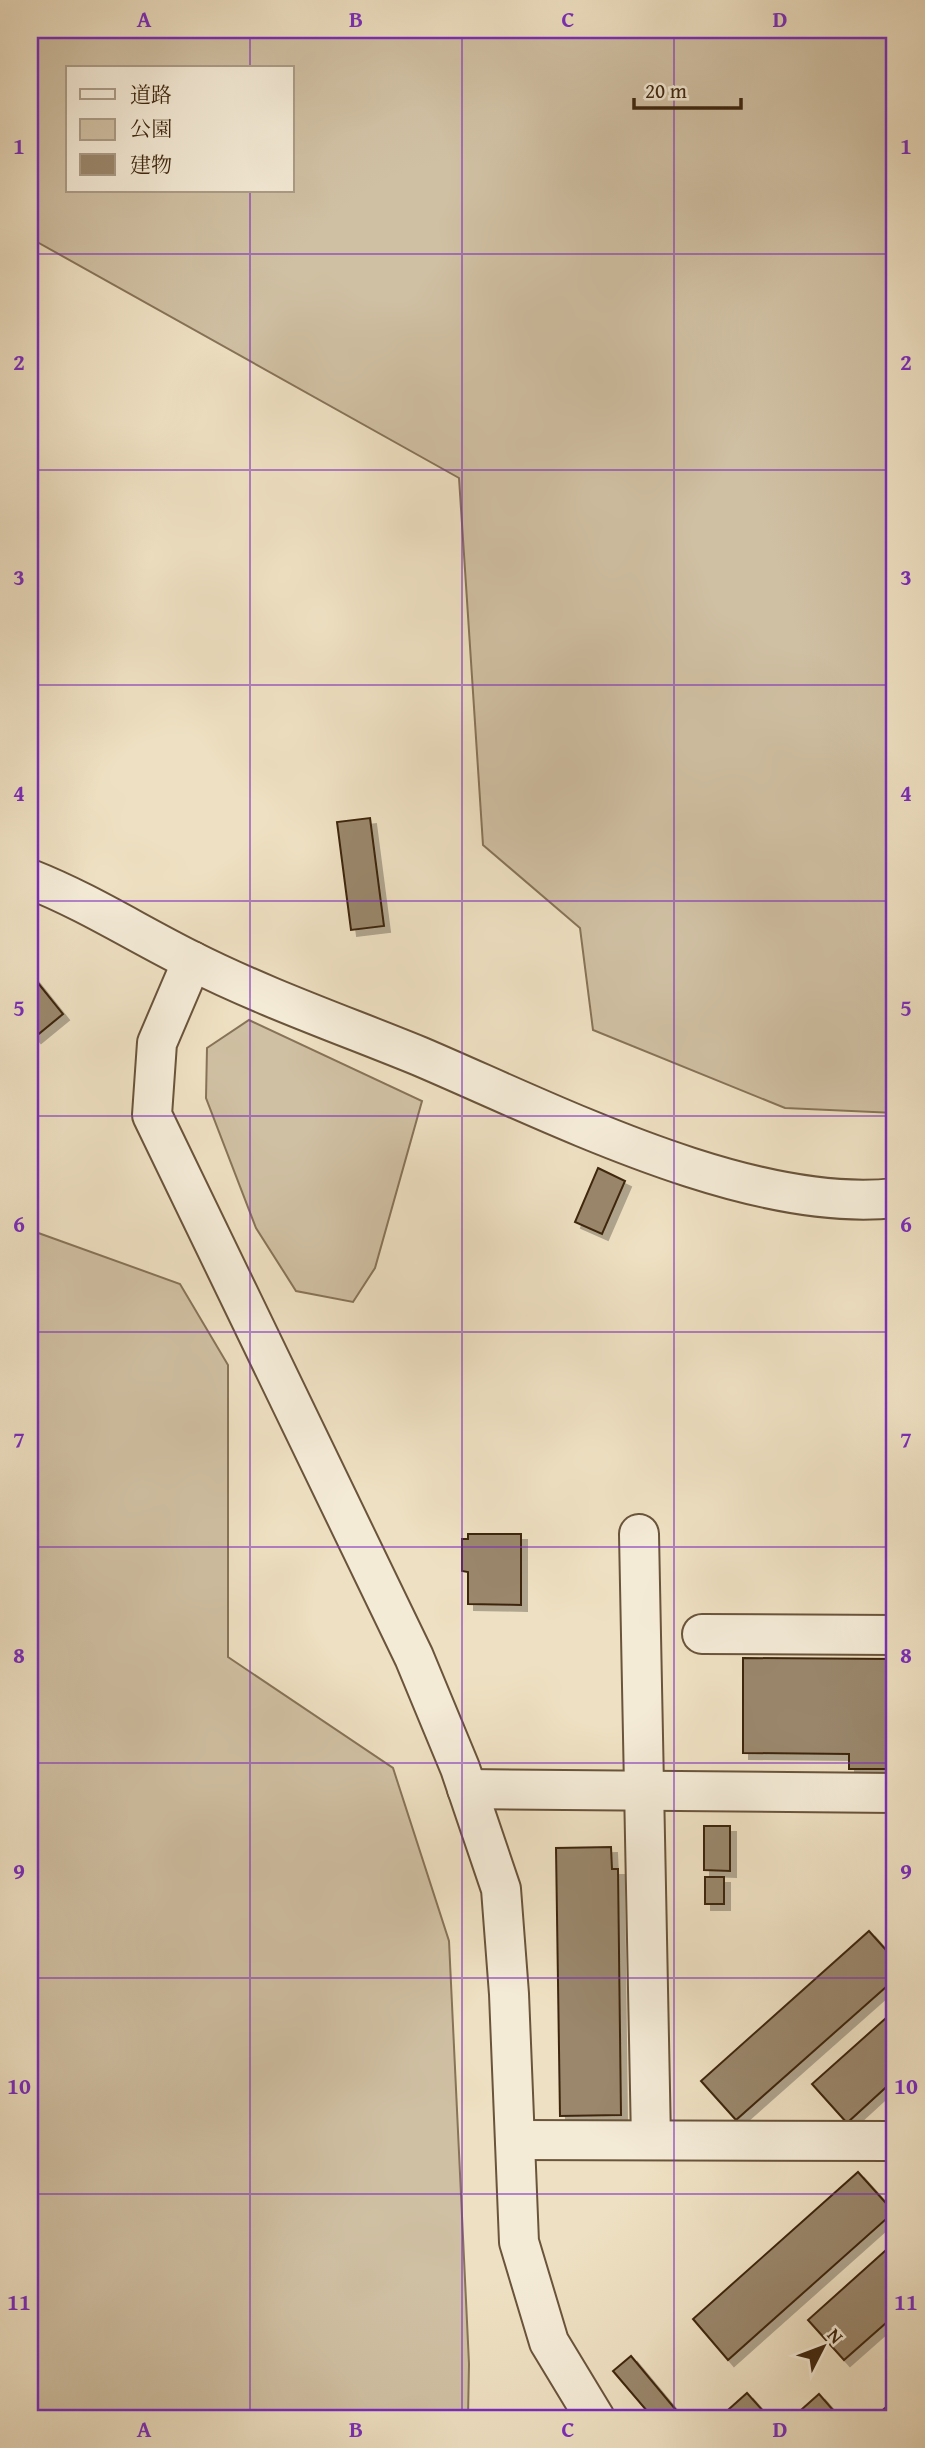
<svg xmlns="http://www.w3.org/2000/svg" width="925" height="2448" viewBox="0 0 925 2448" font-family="'Gentium Book Plus','Noto Serif JP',serif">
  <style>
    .green { fill: #d0c0a3; stroke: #877358; stroke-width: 2; fill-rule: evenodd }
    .building { fill: #9a876c; stroke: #3e260e; stroke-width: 2; filter: url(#shadow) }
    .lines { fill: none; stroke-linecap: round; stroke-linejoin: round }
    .minor-casing { stroke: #6a543b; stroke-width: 42 }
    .minor { stroke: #f4ebd7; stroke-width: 38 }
    .grid { fill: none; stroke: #7b2cbf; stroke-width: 2; stroke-opacity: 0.55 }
    .neatline { fill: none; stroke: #7b2cbf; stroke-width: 2.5 }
    .grid-label { font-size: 23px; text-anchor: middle; font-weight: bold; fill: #7b2cbf }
  </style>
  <defs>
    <filter id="shadow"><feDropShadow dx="6" dy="6" stdDeviation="0" flood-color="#0004"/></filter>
  </defs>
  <rect width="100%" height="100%" fill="#eee0c2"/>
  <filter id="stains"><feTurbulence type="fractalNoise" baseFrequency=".00286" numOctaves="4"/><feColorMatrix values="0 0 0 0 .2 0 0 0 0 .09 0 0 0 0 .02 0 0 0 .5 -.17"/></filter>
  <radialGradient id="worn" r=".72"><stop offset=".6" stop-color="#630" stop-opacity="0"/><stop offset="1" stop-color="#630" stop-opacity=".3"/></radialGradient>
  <g class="green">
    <path d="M30 30H895V1113L785 1108 593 1030 580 928 483 845 459 478 30 238ZM68 68H292V191H68Z"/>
    <path d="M249 1020 422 1101 375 1268 353 1302 296 1291 256 1228 206 1098 207 1048Z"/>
    <path d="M30 1230 180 1284 228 1365V1657L393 1768 449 1941 469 2364 468 2418H30Z"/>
  </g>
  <g class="building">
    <path d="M370 818 384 926 351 930 337 822Z"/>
    <path d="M30 973 63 1014 35 1037 30 1031Z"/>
    <path d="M598 1168 625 1181 602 1234 575 1222Z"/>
    <path d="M468 1534H521V1605L468 1604V1572L462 1571V1539H468Z"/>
    <path d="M743 1658 895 1659V1769H849V1754L743 1753Z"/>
    <path d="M704 1826H730V1871L704 1870Z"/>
    <path d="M611 1847 612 1869H618L621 2115 560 2116 556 1848Z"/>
    <rect x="705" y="1877" width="19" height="27"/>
    <path d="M869 1931 895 1960V1979L736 2120 701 2081Z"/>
    <path d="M895 2010V2079L847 2123 812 2084Z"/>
    <path d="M858 2172 894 2212 728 2360 693 2319Z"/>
    <path d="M895 2242V2315L844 2360 808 2320Z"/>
    <path d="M631 2356 676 2410 667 2418H653L613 2371Z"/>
    <path d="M747 2393 765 2413 759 2418H719Z"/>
    <path d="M819 2394 840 2418H792Z"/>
    <path d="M895 2399V2418H874Z"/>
  </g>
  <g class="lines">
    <defs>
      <g id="minor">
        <path d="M30 879C86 901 136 933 190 960 263 997 343 1025 419 1056 553 1113 749 1214 895 1198"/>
        <path d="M192 961 157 1043 152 1115 414 1657 460 1768 501 1889 509 1994 519 2242 549 2342 595 2418"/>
        <path d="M639 1534 651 2140"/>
        <path d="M702 1634 895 1635"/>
        <path d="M467 1789 895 1793"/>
        <path d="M515 2140 895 2141"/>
      </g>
    </defs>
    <use href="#minor" class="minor-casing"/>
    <use href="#minor" class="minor"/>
  </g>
  <path class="grid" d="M250 30V68M462 30V2418M674 30V2418M250 191V2418M30 254H895M30 470H895M30 685H895M30 901H895M30 1116H895M30 1332H895M30 1547H895M30 1763H895M30 1978H895M30 2194H895"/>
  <rect width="925" height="2448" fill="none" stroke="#eee0c2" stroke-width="77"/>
  <rect x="66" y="66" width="228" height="126" fill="#f4ebd7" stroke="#ab9c87" stroke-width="2"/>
  <rect x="80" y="89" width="35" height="10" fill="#f4ebd7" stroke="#ab9c87" stroke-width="2"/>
  <text x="130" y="102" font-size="21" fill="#3e260e">道路</text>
  <rect x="80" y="119" width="35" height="21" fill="#d0c0a3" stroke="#ab9c87" stroke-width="2"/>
  <text x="130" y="136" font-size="21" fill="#3e260e">公園</text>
  <rect x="80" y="154" width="35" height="21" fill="#9a876c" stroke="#ab9c87" stroke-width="2"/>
  <text x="130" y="172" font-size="21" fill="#3e260e">建物</text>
  <g transform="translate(823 2347) rotate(48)" stroke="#f4ebd7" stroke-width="5" paint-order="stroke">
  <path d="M0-5L12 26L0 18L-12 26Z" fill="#3e260e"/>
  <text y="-10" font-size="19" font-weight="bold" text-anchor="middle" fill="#3e260e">N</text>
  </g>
  <path d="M634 98v10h107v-10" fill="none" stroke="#3e260e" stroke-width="3.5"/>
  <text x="645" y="98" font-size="21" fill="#3e260e" stroke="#f4ebd7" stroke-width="5" paint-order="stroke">20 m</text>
  <rect x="38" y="38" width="848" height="2372" class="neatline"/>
  <g class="grid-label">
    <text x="144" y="27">A</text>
    <text x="356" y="27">B</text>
    <text x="568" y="27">C</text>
    <text x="780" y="27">D</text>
    <text x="19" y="154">1</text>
    <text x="906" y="154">1</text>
    <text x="19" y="370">2</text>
    <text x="906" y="370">2</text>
    <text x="19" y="585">3</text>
    <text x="906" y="585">3</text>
    <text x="19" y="801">4</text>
    <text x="906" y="801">4</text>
    <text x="19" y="1016">5</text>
    <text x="906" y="1016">5</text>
    <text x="19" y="1232">6</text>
    <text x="906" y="1232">6</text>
    <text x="19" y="1448">7</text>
    <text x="906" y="1448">7</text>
    <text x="19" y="1663">8</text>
    <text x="906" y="1663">8</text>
    <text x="19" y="1879">9</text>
    <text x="906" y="1879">9</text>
    <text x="19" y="2094">10</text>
    <text x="906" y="2094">10</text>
    <text x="19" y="2310">11</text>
    <text x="906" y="2310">11</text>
    <text x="144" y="2437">A</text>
    <text x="356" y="2437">B</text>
    <text x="568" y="2437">C</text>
    <text x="780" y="2437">D</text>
  </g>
  <rect width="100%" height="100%" filter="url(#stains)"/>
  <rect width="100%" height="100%" fill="url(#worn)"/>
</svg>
